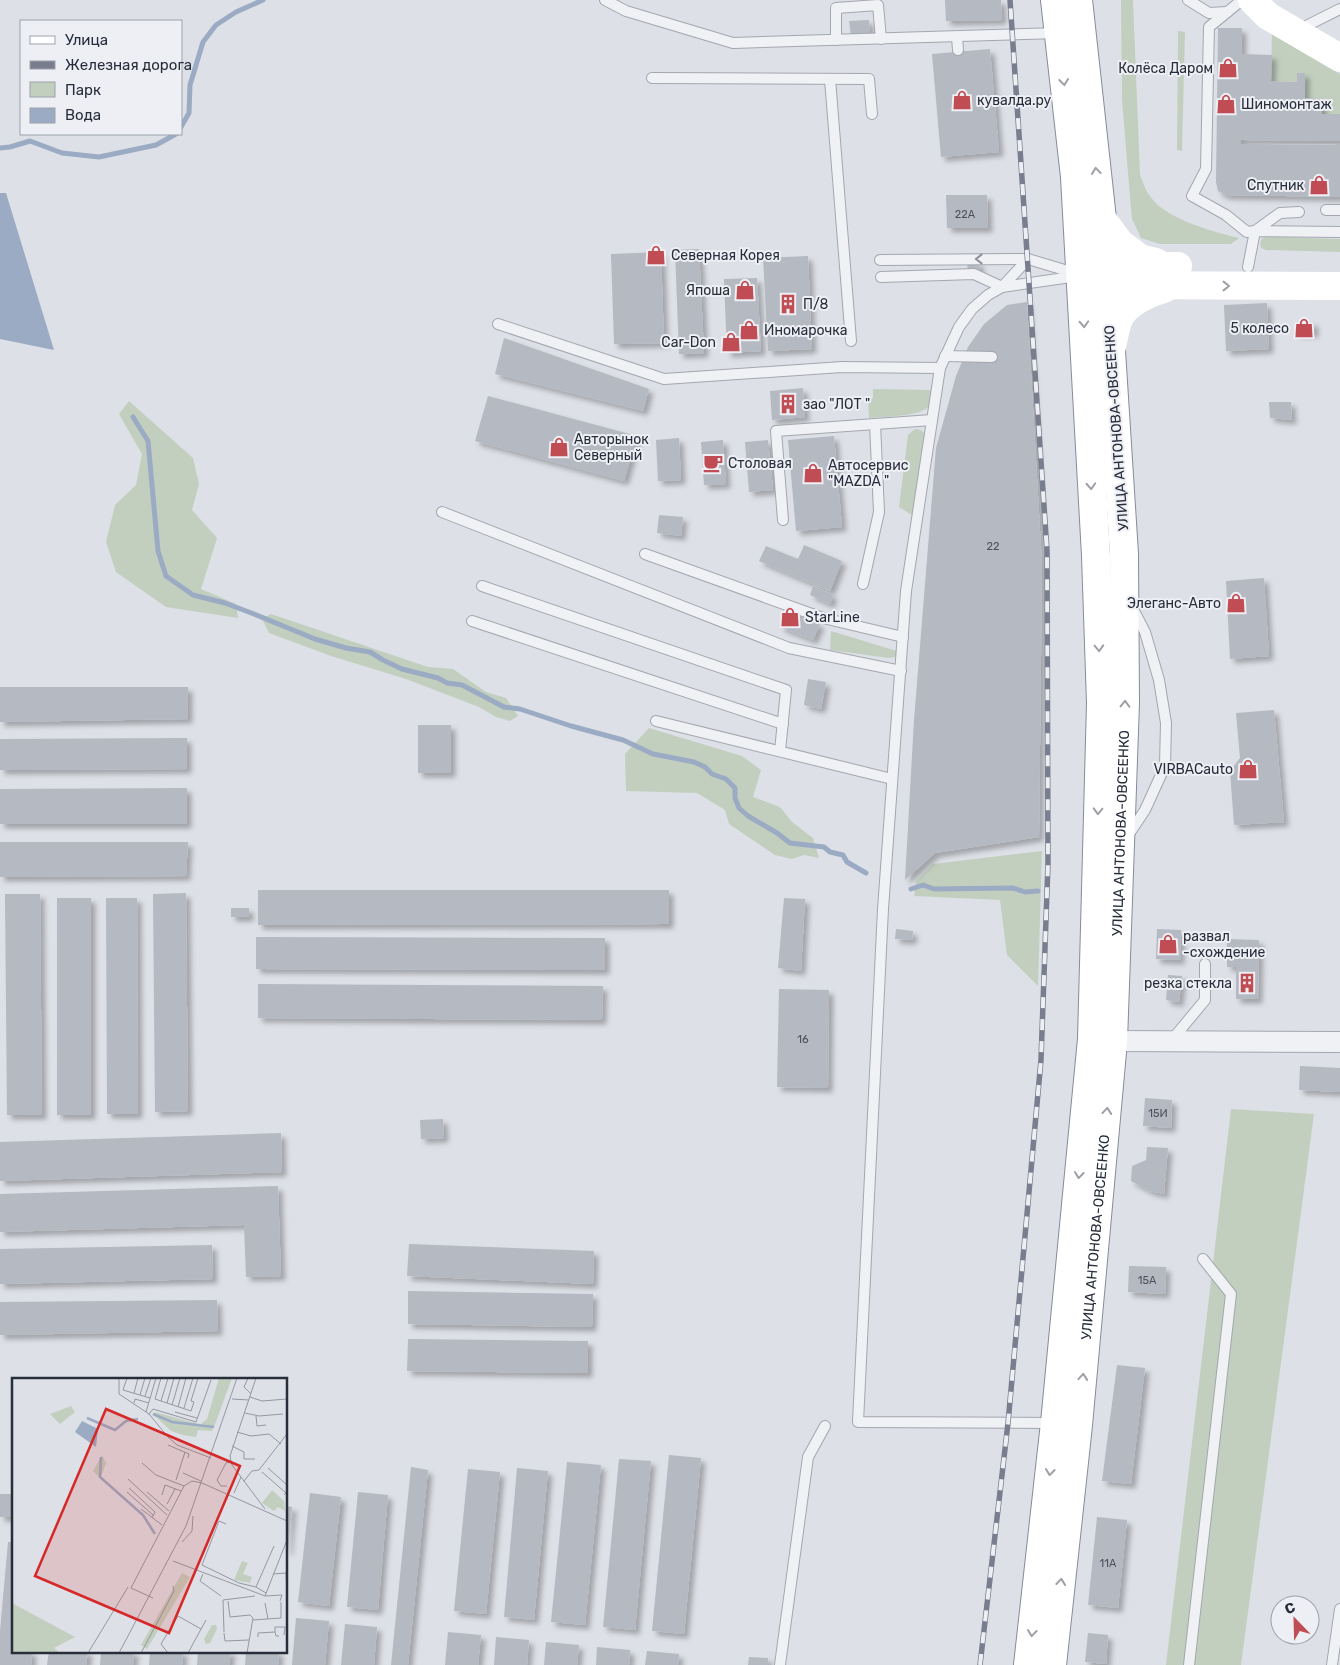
<svg xmlns="http://www.w3.org/2000/svg" width="1340" height="1665" viewBox="0 0 1340 1665" font-family="Rubik,sans-serif">
  <style>
    .green { fill: #c2cfbf }
    .water { fill: #9babc3 }
    .lines { fill: none; stroke-linecap: round; stroke-linejoin: round }
    .stream { stroke: #9babc3; stroke-width: 5 }
    .building { fill: #b5b9c2; filter: url(#shadow) }
    .lane-casing { stroke: #a3a7af; stroke-width: 12 }
    .street-casing { stroke: #a3a7af; stroke-width: 22 }
    .highway-casing { stroke: #868c9b; stroke-width: 30 }
    .lane { stroke: #f0f1f4; stroke-width: 10 }
    .street { stroke: #f0f1f4; stroke-width: 20 }
    .secondary { stroke: #fff; stroke-width: 28 }
    .highway { stroke: #fff; stroke-width: 28 }
    .rail-casing { stroke: #797e8e; stroke-width: 5.5 }
    .rail { stroke: #edeff4; stroke-width: 4; stroke-dasharray: 11; stroke-linecap: butt }
    .oneway { stroke: #9ea0a7 }
    .oneway2 { stroke: #8c8f98 }
    .labels { text-anchor: middle; stroke-width: 4; stroke-linejoin: round; paint-order: stroke }
    .number-label { font-size: 11px; fill: #4b505d }
    .poi-label { font-size: 14px; fill: #282d3b; stroke: #edeff4; text-anchor: start }
    .street-label { font-size: 14px; fill: #282d3b; stroke: #edeff4 }
    .inset-river { fill: none; stroke: #9babc3; stroke-width: 2.5 }
    .inset-road { fill: none; stroke: #9598a2; stroke-width: 1 }
    .view { fill: #d62828; fill-opacity: 0.15; stroke: #d62828; stroke-width: 2.5 }
    .inset-edge { fill: none; stroke: #282d3b; stroke-width: 2.5 }
  </style>
  <defs>
    <filter id="shadow"><feDropShadow dx="4.5" dy="4.5" stdDeviation="2.5" flood-color="#0004"/></filter>
  </defs>
  <rect width="100%" height="100%" fill="#dde0e6"/>
  <g class="green">
    <path d="M1121 0H1133L1140 175C1143 182 1145 190 1150 196 1165 219 1214 232 1239 238L1231 244H1160L1141 238 1132 219 1128 173 1122 99Z"/>
    <path d="M1178 31 1185 32 1182 151 1177 150Z"/>
    <path d="M1272 33 1340 74V114H1322V99L1305 98 1297 73V82L1271 81Z"/>
    <path d="M1267 237 1340 239V252L1266 250 1261 248 1260 243 1262 238Z"/>
    <path d="M873 389 931 390C932 393 933 398 932 402 926 418 884 416 869 418L868 398H873Z"/>
    <path d="M129 401 193 458 199 484 192 510 217 538 201 589 236 604 238 618 166 607 116 572 106 542 115 505 136 485 142 454 119 414Z"/>
    <path d="M915 429C924 429 925 435 926 443L912 515 899 507 908 435Z"/>
    <path d="M271 614 428 667 453 669 486 692 506 698 518 716 510 721 496 717 479 707 406 679 331 656 269 633 262 619Z"/>
    <path d="M831 631 900 652 895 657 889 658 830 650Z"/>
    <path d="M649 728 742 756 761 770 753 797 780 807 792 822 813 838 819 858 804 855 792 859 775 855 729 824 725 810 697 793 626 791 625 754Z"/>
    <path d="M1042 851 1038 986 1007 955 1000 900 914 896 916 881 933 864Z"/>
    <path d="M1231 1109 1314 1114 1241 1665H1166Z"/>
  </g>
  <path class="water" d="M0 193H6L54 350 0 339Z"/>
  <g class="lines">
    <g class="stream">
      <path d="M181 127 189 113 190 85 203 42 216 25 236 12 263 0"/>
      <path d="M0 148 10 147 30 141 62 153 99 157 156 145 176 134"/>
      <path d="M133 417 148 441 158 551 166 576 193 595 225 603 254 614 315 639 346 648 370 652 383 660 402 669 438 678 447 683 462 685 504 707 520 709 571 726 623 740 653 754 694 762 705 767 712 774 726 779 735 788V798L739 808 748 816 777 833 790 843 824 847 830 852 843 855 847 862 866 873"/>
      <path d="M911 889 923 885 934 889 1013 888 1025 892 1038 891"/>
    </g>
  </g>
  <g class="building">
    <path d="M945 0H1001L1002 20 946 21Z"/>
    <path d="M869 20 870 34 851 35 849 21Z"/>
    <path d="M1218 28H1242V54L1272 55 1271 81 1297 82V73H1305V98L1322 99V114H1340V141L1241 140V144L1340 145V197L1226 195 1218 191 1216 182Z"/>
    <path d="M990 49 999 152 941 157 932 54Z"/>
    <path d="M946 195H987L988 228H947Z"/>
    <path d="M699 249 704 353 679 354 675 250Z"/>
    <path d="M661 252 664 343 614 344 611 254Z"/>
    <path d="M808 256 812 349 768 351 763 258Z"/>
    <path d="M967 262H979L980 271 968 272Z"/>
    <path d="M757 278 761 351 727 353 724 279Z"/>
    <path d="M1027 302 1042 566 1039 837 935 853 905 880 914 720 936 448 956 376 968 347 984 324 1007 305Z"/>
    <path d="M1267 303 1269 349 1226 351 1224 305Z"/>
    <path d="M1314 322V333H1295V323Z"/>
    <path d="M504 338 649 389 643 411 495 374Z"/>
    <path d="M803 388 805 417 772 420 770 391Z"/>
    <path d="M488 396 637 436 624 481 475 441Z"/>
    <path d="M1269 402H1291L1292 420 1270 418Z"/>
    <path d="M834 436 842 527 796 531 788 440Z"/>
    <path d="M679 438 681 480 658 481 656 440Z"/>
    <path d="M723 440 726 484 704 485 701 442Z"/>
    <path d="M768 440 773 490 749 492 745 442Z"/>
    <path d="M659 515 683 517 681 536 657 533Z"/>
    <path d="M804 545 842 561 830 591 759 561 766 546 798 559Z"/>
    <path d="M1264 578 1269 656 1230 659 1226 581Z"/>
    <path d="M813 586 833 595 830 604 810 595Z"/>
    <path d="M786 610 820 624 813 640 780 627Z"/>
    <path d="M808 679 826 682 821 709 804 705Z"/>
    <path d="M0 687H188V719L0 722Z"/>
    <path d="M1274 710 1284 822 1234 825 1230 771 1240 758 1236 713Z"/>
    <rect x="418" y="725" width="33" height="48"/>
    <path d="M187 738V769L0 770V739Z"/>
    <path d="M187 788V824H0V789Z"/>
    <path d="M0 842H188L186 876 0 877Z"/>
    <path d="M258 890H669V924L258 925Z"/>
    <path d="M186 893 188 1111 155 1112 153 894Z"/>
    <path d="M5 894H40L42 1115H7Z"/>
    <rect x="57" y="898" width="34" height="217"/>
    <path d="M106 898H137L138 1114H107Z"/>
    <path d="M784 898 805 899 801 971 778 968Z"/>
    <rect x="231" y="908" width="18" height="9"/>
    <path d="M896 929 913 931 912 940 895 939Z"/>
    <path d="M1157 929 1181 930 1180 960 1156 959Z"/>
    <path d="M256 937 605 938V970L256 969Z"/>
    <path d="M1227 939 1259 940 1258 999H1236V967H1227Z"/>
    <path d="M1168 975 1182 976 1179 1002 1166 1000Z"/>
    <path d="M258 984 603 986 602 1020 258 1018Z"/>
    <path d="M779 989 829 990 828 1088 777 1087Z"/>
    <path d="M1300 1066 1340 1068V1092L1299 1090Z"/>
    <path d="M1145 1098 1172 1100 1171 1128 1143 1126Z"/>
    <path d="M443 1119 444 1138 421 1139 420 1120Z"/>
    <path d="M281 1133 282 1172 0 1181V1142Z"/>
    <path d="M1147 1147 1168 1148 1164 1194 1150 1191 1131 1181 1132 1166 1146 1160Z"/>
    <path d="M278 1186 281 1276 246 1277 244 1225 0 1232V1194Z"/>
    <path d="M409 1244 594 1251 593 1284 407 1276Z"/>
    <path d="M212 1245 213 1279 0 1284V1249Z"/>
    <path d="M1129 1266 1166 1267 1165 1294 1128 1292Z"/>
    <path d="M408 1291 593 1294 592 1327 408 1324Z"/>
    <path d="M217 1300 218 1331 0 1335V1302Z"/>
    <path d="M408 1339 588 1341V1373L407 1371Z"/>
    <path d="M1117 1365 1145 1368 1131 1484 1102 1481Z"/>
    <path d="M669 1455 701 1458 684 1634 652 1631Z"/>
    <path d="M619 1459 651 1461 635 1630 603 1627Z"/>
    <path d="M567 1462 601 1465 585 1625 551 1622Z"/>
    <path d="M411 1467 428 1470 408 1665H391Z"/>
    <path d="M517 1468 548 1471 534 1620 504 1617Z"/>
    <path d="M468 1469 500 1472 486 1614 454 1611Z"/>
    <path d="M358 1492 388 1495 378 1610 347 1607Z"/>
    <path d="M310 1493 341 1497 329 1606 298 1602Z"/>
    <rect x="0" y="1494" width="14" height="23"/>
    <path d="M286 1506 292 1507 288 1551H286Z"/>
    <path d="M1097 1517 1127 1520 1118 1608 1088 1605Z"/>
    <path d="M8 1542H14V1651H32L31 1665H0V1631Z"/>
    <path d="M296 1618 329 1621 325 1665H292Z"/>
    <path d="M345 1624 377 1627 374 1665H341Z"/>
    <path d="M448 1632 481 1635 478 1665H445Z"/>
    <path d="M1088 1633 1108 1635 1106 1664 1085 1662Z"/>
    <path d="M496 1637 529 1640 527 1665H494Z"/>
    <path d="M546 1642 579 1645 577 1665H544Z"/>
    <path d="M597 1647 630 1650 629 1665H596Z"/>
    <path d="M49 1651H88L86 1665H47Z"/>
    <path d="M101 1651H134L133 1665H100Z"/>
    <path d="M150 1651H183L182 1665H149Z"/>
    <path d="M198 1651H231L229 1665H197Z"/>
    <path d="M246 1651H279L278 1665H245Z"/>
    <path d="M647 1651 679 1654 678 1665H645Z"/>
    <path d="M749 1657 768 1658V1665H748Z"/>
  </g>
  <g class="lines">
    <defs>
      <g id="lane">
        <path d="M605 0 626 11 733 43 1059 33"/>
        <path d="M1188 0 1209 13 1227 12"/>
        <path d="M1242 0 1209 27 1206 169 1192 196 1226 215 1247 232 1255 231 1280 213 1299 212"/>
        <path d="M1298 30 1340 9"/>
        <path d="M957 37 958 50"/>
        <path d="M836 40V8L878 5 881 39"/>
        <path d="M652 78 869 79 872 114"/>
        <path d="M830 79 851 341"/>
        <path d="M1326 210H1340"/>
        <path d="M880 260 1028 259 1078 274"/>
        <path d="M1248 267 1255 231 1340 232"/>
        <path d="M881 277 974 274 1002 287 1028 259"/>
        <path d="M498 324 664 379 842 367 940 368"/>
        <path d="M945 356 992 357"/>
        <path d="M442 512 789 648 901 671"/>
        <path d="M783 520 776 431 932 420"/>
        <path d="M645 554 823 618 903 637"/>
        <path d="M863 584 879 512 875 424"/>
        <path d="M482 586 786 690 780 751"/>
        <path d="M472 621 783 724"/>
        <path d="M656 721 892 779"/>
        <path d="M1127 837 1145 810 1165 766 1166 723 1159 680 1145 632 1132 607"/>
        <path d="M1171 1041 1205 1000V964"/>
        <path d="M1054 1423 858 1422 883 909 906 591 940 368 959 327 972 309 988 295 1002 287 1078 276"/>
        <path d="M780 1665 808 1457 825 1426"/>
        <path d="M1189 1665 1231 1294 1203 1259"/>
        <path d="M1332 1665 1340 1609"/>
      </g>
      <path id="street" d="M1113 1041 1340 1042"/>
      <g id="highway">
        <path d="M1028 1665 1055 1423 1092 1039 1101 703 1096 556 1075 177 1055 0"/>
        <path id="s1" d="M1052 1665 1078 1425 1113 1041 1125 703 1124 554 1111 351 1102 219 1078 0"/>
      </g>
    </defs>
    <use href="#lane" class="lane-casing"/>
    <use href="#street" class="street-casing"/>
    <use href="#highway" class="highway-casing"/>
    <use href="#lane" class="lane"/>
    <use href="#street" class="street"/>
    <g class="secondary">
      <path d="M1252 0 1268 16 1340 58"/>
      <path d="M1102 219 1120 243 1140 258 1156 262"/>
      <path d="M1083 274 1105 266H1178"/>
      <path d="M1086 277 1106 285 1340 286"/>
      <path d="M1111 350C1114 340 1115 328 1119 319 1127 303 1148 294 1164 289"/>
    </g>
    <use href="#highway" class="highway"/>
    <defs>
      <path id="rail" d="M980 1665 1008 1423 1041 1060 1048 863 1047 551 1010 0"/>
    </defs>
    <use href="#rail" class="rail-casing"/>
    <use href="#rail" class="rail"/>
  </g>
  <defs><path id="oneway-chevron" d="M-2-3.5L2.5 0L-2 3.5" fill="none" stroke-width="1.6" stroke-linecap="round" stroke-linejoin="round" transform="scale(1.25)"/></defs>
  <g class="oneway">
    <use href="#oneway-chevron" transform="translate(1064 82) rotate(83)"/>
    <use href="#oneway-chevron" transform="translate(1096 171) rotate(-96)"/>
    <use href="#oneway-chevron" transform="translate(1226 286)"/>
    <use href="#oneway-chevron" transform="translate(1084 324) rotate(87)"/>
    <use href="#oneway-chevron" transform="translate(1091 486) rotate(87)"/>
    <use href="#oneway-chevron" transform="translate(1099 648) rotate(88)"/>
    <use href="#oneway-chevron" transform="translate(1125 704) rotate(-89)"/>
    <use href="#oneway-chevron" transform="translate(1098 811) rotate(92)"/>
    <use href="#oneway-chevron" transform="translate(1107 1111) rotate(-85)"/>
    <use href="#oneway-chevron" transform="translate(1079 1175) rotate(96)"/>
    <use href="#oneway-chevron" transform="translate(1083 1377) rotate(-85)"/>
    <use href="#oneway-chevron" transform="translate(1050 1472) rotate(96)"/>
    <use href="#oneway-chevron" transform="translate(1061 1582) rotate(-84)"/>
    <use href="#oneway-chevron" transform="translate(1032 1633) rotate(96)"/>
  </g>
  <use class="oneway2" href="#oneway-chevron" transform="translate(979 259) rotate(-180)"/>
  <defs>
    <symbol id="shop-bare" viewBox="-9 -9 18 18"><path d="M-5-2.5h2.3a2.7 3.5 0 0 1 5.4 0H5L5.5 6h-11ZM-1.5-2.5h3a1.5 2.3 0 0 0-3 0Z" fill="#c04d53" stroke="#edeff4" stroke-width="2.5" paint-order="stroke"/></symbol>
    <symbol id="building-bare" viewBox="-9 -9 18 18"><path d="M-4-6H4V6H1V3H-1V6H-4ZM-2.5-4.3h1.7v1.8h-1.7ZM.8-4.3h1.7v1.8H.8ZM-2.5-1h1.7V.8h-1.7ZM.8-1h1.7V.8H.8Z" fill="#c04d53" stroke="#edeff4" stroke-width="2.5" paint-order="stroke"/></symbol>
    <symbol id="cafe-bare" viewBox="-9 -9 18 18"><path d="M-5.5-4.5H6V0H3Q3 3.5 0 3.5H-2.5Q-5.5 3.5-5.5 0ZM3-3.2v2h1.7v-2ZM-6 4.5H4V6H-6Z" fill="#c04d53" stroke="#edeff4" stroke-width="2.5" paint-order="stroke"/></symbol>
  </defs>
  <g fill-rule="evenodd">
    <use href="#shop-bare" x="1214" y="54" width="28" height="28"/>
    <use href="#shop-bare" x="948" y="86" width="28" height="28"/>
    <use href="#shop-bare" x="1212" y="90" width="28" height="28"/>
    <use href="#shop-bare" x="1305" y="171" width="28" height="28"/>
    <use href="#shop-bare" x="642" y="241" width="28" height="28"/>
    <use href="#shop-bare" x="731" y="276" width="28" height="28"/>
    <use href="#building-bare" x="774" y="290" width="28" height="28"/>
    <use href="#shop-bare" x="1290" y="314" width="28" height="28"/>
    <use href="#shop-bare" x="735" y="316" width="28" height="28"/>
    <use href="#shop-bare" x="717" y="328" width="28" height="28"/>
    <use href="#building-bare" x="774" y="390" width="28" height="28"/>
    <use href="#shop-bare" x="545" y="433" width="28" height="28"/>
    <use href="#cafe-bare" x="699" y="449" width="28" height="28"/>
    <use href="#shop-bare" x="799" y="459" width="28" height="28"/>
    <use href="#shop-bare" x="1222" y="589" width="28" height="28"/>
    <use href="#shop-bare" x="776" y="603" width="28" height="28"/>
    <use href="#shop-bare" x="1234" y="755" width="28" height="28"/>
    <use href="#shop-bare" x="1154" y="930" width="28" height="28"/>
    <use href="#building-bare" x="1233" y="969" width="28" height="28"/>
  </g>
  <g class="labels">
    <g class="number-label">
      <text x="965" y="218">22А</text>
      <text x="993" y="550">22</text>
      <text x="803" y="1043">16</text>
      <text x="1158" y="1117">15И</text>
      <text x="1147" y="1284">15А</text>
      <text x="1108" y="1567">11А</text>
    </g>
    <g class="poi-label">
      <text x="1213" y="73" text-anchor="end">Колёса Даром</text>
      <text x="977" y="105">кувалда.ру</text>
      <text x="1241" y="109">Шиномонтаж</text>
      <text x="1304" y="190" text-anchor="end">Спутник</text>
      <text x="671" y="260">Северная Корея</text>
      <text x="730" y="295" text-anchor="end">Япоша</text>
      <text x="803" y="309">П/8</text>
      <text x="1289" y="333" text-anchor="end">5 колесо</text>
      <text x="764" y="335">Иномарочка</text>
      <text x="716" y="347" text-anchor="end">Car-Don</text>
      <text x="803" y="409">зао "ЛОТ "</text>
      <text x="574" y="444">Авторынок<tspan x="574" dy="16">Северный</tspan></text>
      <text x="728" y="468">Столовая</text>
      <text x="828" y="470">Автосервис<tspan x="828" dy="16">"MAZDA "</tspan></text>
      <text x="1221" y="608" text-anchor="end">Элеганс-Авто</text>
      <text x="805" y="622">StarLine</text>
      <text x="1233" y="774" text-anchor="end">VIRBACauto</text>
      <text x="1183" y="941">развал<tspan x="1183" dy="16">-схождение</tspan></text>
      <text x="1232" y="988" text-anchor="end">резка стекла</text>
    </g>
    <g class="street-label">
      <text transform="translate(1116 428) rotate(-94)" y="5">УЛИЦА АНТОНОВА-ОВСЕЕНКО</text>
      <text dy="5" stroke="none"><textPath href="#s1" startOffset="835">УЛИЦА АНТОНОВА-ОВСЕЕНКО</textPath></text>
      <text dy="5" stroke="none"><textPath href="#s1" startOffset="430">УЛИЦА АНТОНОВА-ОВСЕЕНКО</textPath></text>
    </g>
  </g>
  <g transform="translate(12 1378)">
    <rect width="275" height="275" fill="#dde0e6"/>
    <path d="M207 0H220L202 49 189 46 195 41ZM59 28 63 34 48 46 38 36ZM143 34 175 43 201 50 200 53 186 52 184 59 171 57 159 53 142 37ZM90 77 94 85 89 99 91 103 81 93ZM260 112 272 123 273 133 266 129 262 133 250 125ZM230 183 236 185 231 196 240 199 238 205 222 202ZM170 195 178 199 135 271 129 267ZM0 225 63 259 42 270 48 275H0ZM200 247H204L205 251 198 265 194 266 192 261Z" fill="#c2cfbf"/>
    <path d="M70 43 86 51 84 69 63 54Z" fill="#9babc3"/>
    <path class="inset-river" d="M141 36 160 44 202 49M75 40 103 52 114 43 126 41M89 79 88 99 131 137 143 156"/>
    <path class="inset-road" d="M107 0V16L137 36 156 59 165 67 199 80M115 0 111 12 138 20M149 0 143 21 179 33 182 24 179 23 186 0M236 0 232 9 239 16M244 0 218 78 220 87 253 131M122 15 126 0M128 17 133 0M133 18 139 0M238 19 250 23 275 21M220 21 237 22M149 23 156 0M122 25 123 21 137 25M155 25 162 0M160 27 168 0M166 29 174 0M172 30 181 0M134 34 144 0M163 34 185 40M233 35 247 38 271 36M137 36 141 31 184 44 199 2M244 38 245 48 254 47M225 54 239 58 257 56 269 66M156 67 177 76 176 80M220 68 232 74V81H243M130 85 144 97 172 108M256 90 275 107M250 94 274 115 272 117M171 95 189 103M116 101 155 137M164 102 173 74M232 103 240 93 247 92 275 56M190 105 275 143M215 108H209L205 102 214 85 219 84M117 110 143 134 140 140M115 114 141 137M135 114 157 133M222 115 229 99M150 117 153 107 169 113M155 126 163 111M129 131 150 147M214 146 207 143 190 187 227 205 244 209M170 164 180 153 181 138M161 183 253 218 275 162M191 196 188 203 209 218M261 196 274 195 275 215M254 215 244 209 262 168M253 218 270 217 268 223M141 220 119 210 172 108 180 103 190 105M216 223 218 239 238 237 241 240 235 275M253 225 256 241M241 242 269 240V224M212 254 211 222 243 218M263 254V249H273L272 257M212 255 213 263 237 262M246 259V255L263 254 264 258H267M76 275 116 209M107 275 174 148 225 0M129 275 162 213 161 208M156 275 149 266 166 238 189 251M176 275 194 242"/>
    <path class="view" d="M94 31 228 88 157 255 23 198Z"/>
    <rect width="275" height="275" class="inset-edge"/>
  </g>
  <rect x="20" y="20" width="162" height="115" fill="#edeff4" stroke="#9ea1aa"/>
  <rect x="30" y="36" width="25" height="8" fill="#ffffff" stroke="#9ea1aa"/>
  <text x="65" y="45" font-size="15" fill="#282d3b">Улица</text>
  <rect x="30" y="61" width="25" height="8" fill="#797e8e" stroke="#9ea1aa"/>
  <text x="65" y="70" font-size="15" fill="#282d3b">Железная дорога</text>
  <rect x="30" y="82" width="25" height="15" fill="#c2cfbf" stroke="#9ea1aa"/>
  <text x="65" y="95" font-size="15" fill="#282d3b">Парк</text>
  <rect x="30" y="108" width="25" height="15" fill="#9babc3" stroke="#9ea1aa"/>
  <text x="65" y="120" font-size="15" fill="#282d3b">Вода</text>
  <g transform="translate(1295 1620) rotate(337)"><circle r="24" fill="#edeff4" stroke="#9ea1aa"/>
  <path d="M0-4L9 19L0 12L-9 19Z" fill="#c04d53"/>
  <text y="-8" font-size="14" font-weight="bold" text-anchor="middle" fill="#282d3b">С</text>
  </g>
</svg>
